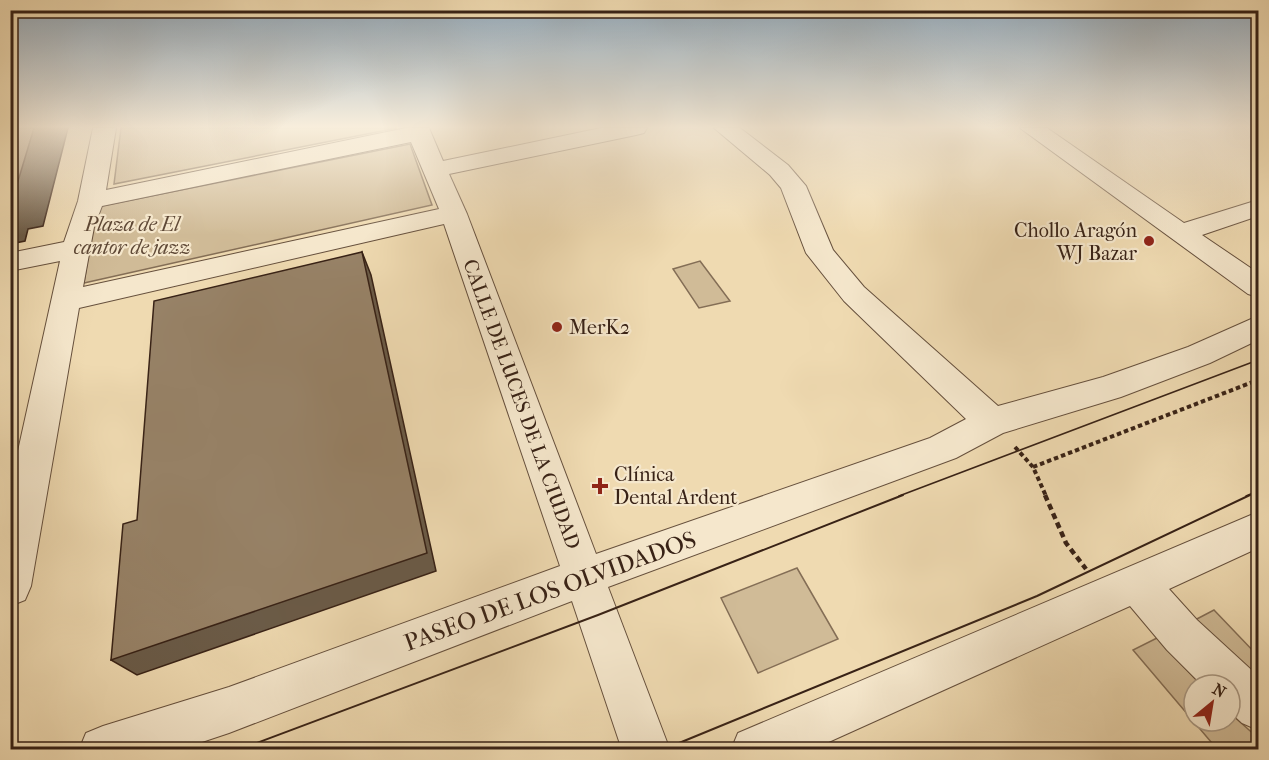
<svg xmlns="http://www.w3.org/2000/svg" width="1269" height="760" viewBox="0 0 1269 760" font-family="'IM FELL French Canon',serif">
  <style>
    .green { fill: #d0bb97; stroke: #846e56; stroke-width: 1.5 }
    .lines { fill: none; stroke-linecap: round; stroke-linejoin: round }
    .minor-casing { stroke: #66503d; stroke-width: 2 }
    .path-far1 { stroke: #382216; stroke-width: 4; stroke-dasharray: 4.5 3; stroke-linecap: butt }
    .path { stroke: #382216; stroke-width: 4.5; stroke-dasharray: 6 4; stroke-linecap: butt }
    .minor { fill: #f5e7cc; fill-rule: evenodd }
    .tram-far1 { stroke: #382216; stroke-width: 1.5 }
    .tram { stroke: #382216; stroke-width: 2 }
    .shaded-wall { fill: #6a5b48; stroke: #382216; stroke-width: 1.5 }
    .building { fill: #978267; stroke: #382216; stroke-width: 1.5 }
    .poi-dot { fill: #8f2418; stroke: #f5e7cc; stroke-width: 2 }
    .labels { text-anchor: middle; stroke-width: 4.5; stroke-linejoin: round; paint-order: stroke }
    .park-label { font-size: 20px; font-style: italic; fill: #5e4836; stroke: #f5e7cc }
    .poi-label { font-size: 20px; fill: #382216; stroke: #f5e7cc; text-anchor: start }
    .street-label { font-size: 20px; fill: #382216; stroke: #f5e7cc }
    .near-street-label { font-size: 24px; fill: #382216; stroke: #f5e7cc }
  </style>
  <rect width="100%" height="100%" fill="#efdab1"/>
  <filter id="stains"><feTurbulence type="fractalNoise" baseFrequency=".00333" numOctaves="4"/><feColorMatrix values="0 0 0 0 .2 0 0 0 0 .09 0 0 0 0 .02 0 0 0 .5 -.17"/></filter>
  <radialGradient id="worn" r=".72"><stop offset=".6" stop-color="#630" stop-opacity="0"/><stop offset="1" stop-color="#630" stop-opacity=".3"/></radialGradient>
  <g class="green">
    <path d="M121 128H397L114 184Z"/>
    <path d="M410 144 432 205 84 283 96 207Z"/>
    <path d="M700 261 730 301 699 308 673 269Z"/>
    <path d="M797 568 838 639 758 673 721 598Z"/>
    <path d="M1214 610 1258 656V685L1193 621Z"/>
    <path d="M1157 638 1201 685H1194V721H1230V713L1258 738V749H1217L1133 650Z"/>
  </g>
  <g class="lines">
    <defs>
      <g id="minor">
        <path d="M93 128H116L106 190 406 128H429L443 161 601 128H647L644 133 636 135 449 174 467 214 596 554 930 438 966 419 844 301 806 253 781 188 770 175 714 128H740L788 165 806 186 833 250 864 287 998 406 1103 377 1188 347 1258 316V340L1210 363 1121 397 1003 433 956 458 608 587 670 750H622L572 601 229 733 178 750H79L86 733 103 726 229 687 560 566 444 224 79 308 31 586 25 600 10 606V487L60 261 10 271V253L64 242 78 201ZM411 142 439 209 83 287 94 227 102 206Z"/>
        <path d="M1020 128H1047L1184 223 1258 200V216L1202 235 1258 273V297L1248 294Z"/>
        <path d="M1258 512V548L1169 589 1197 620 1258 676V730L1242 723 1230 712V685H1202L1167 650 1130 606 811 750H731L738 733Z"/>
      </g>
    </defs>
    <use href="#minor" class="minor-casing"/>
    <g class="path-far1">
      <path d="M1015 447 1033 467 1046 496"/>
      <path d="M1033 467 1258 380"/>
    </g>
    <path class="path" d="M1045 495 1066 543 1086 569"/>
    <use href="#minor" class="minor"/>
    <g class="tram-far1">
      <path d="M899 496 1258 360"/>
      <path d="M1246 496 1258 491"/>
    </g>
    <g class="tram">
      <path d="M238 750 598 615 903 495"/>
      <path d="M662 750 1037 596 1250 495"/>
    </g>
  </g>
  <g class="shaded-wall">
    <path d="M34 128H68L43 226 28 229 25 241 10 244V191Z"/>
    <path d="M362 252 371 275 436 571 137 675 111 660Z"/>
  </g>
  <g class="building">
    <path d="M10 128H34L15 191H10Z"/>
    <path d="M362 252 427 553 111 660 123 524 137 520 154 301Z"/>
  </g>
  <linearGradient id="sky" x2="0" y2="1"><stop stop-color="#92aabd"/><stop offset="0.54" stop-color="#f8eedc"/><stop offset="1" stop-color="#f8eedc" stop-opacity="0"/></linearGradient>
  <rect width="1269" height="235" fill="url(#sky)"/>
  <g class="poi-dot">
    <circle cx="1149" cy="241" r="6"/>
    <circle cx="557" cy="327" r="6"/>
    <path d="M597 477h6v6h6v6h-6v6h-6v-6h-6v-6h6z"/>
  </g>
  <g class="labels">
    <g class="park-label">
      <text x="132" y="231">Plaza de El<tspan x="132" dy="23">cantor de jazz</tspan></text>
    </g>
    <g class="poi-label">
      <text x="1137" y="237" text-anchor="end">Chollo Aragón<tspan x="1137" dy="23">WJ Bazar</tspan></text>
      <text x="569" y="334">MerK2</text>
      <text x="614" y="481">Clínica<tspan x="614" dy="23">Dental Ardent</tspan></text>
    </g>
    <g class="street-label">
      <text transform="translate(522 404) rotate(70)" y="7">CALLE DE LUCES DE LA CIUDAD</text>
    </g>
    <g class="near-street-label">
      <text transform="translate(550 591) rotate(-20)" y="8">PASEO DE LOS OLVIDADOS</text>
    </g>
  </g>
  <rect width="1269" height="760" fill="none" stroke="#efdab1" stroke-width="36"/>
  <rect x="12" y="12" width="1245" height="736" fill="none" stroke="#382216" stroke-width="3"/>
  <rect x="18" y="18" width="1233" height="724" fill="none" stroke="#382216" stroke-width="1.5"/>
  <g transform="translate(1212 703) rotate(30)"><circle r="28" fill="#f5e7cc" stroke="#a99883" stroke-width="1.5"/>
  <path d="M0-4.5L10 22L0 15L-10 22Z" fill="#8f2418"/>
  <text y="-9" font-size="16" font-weight="bold" text-anchor="middle" fill="#382216">N</text>
  </g>
  <rect width="100%" height="100%" filter="url(#stains)"/>
  <rect width="100%" height="100%" fill="url(#worn)"/>
</svg>
